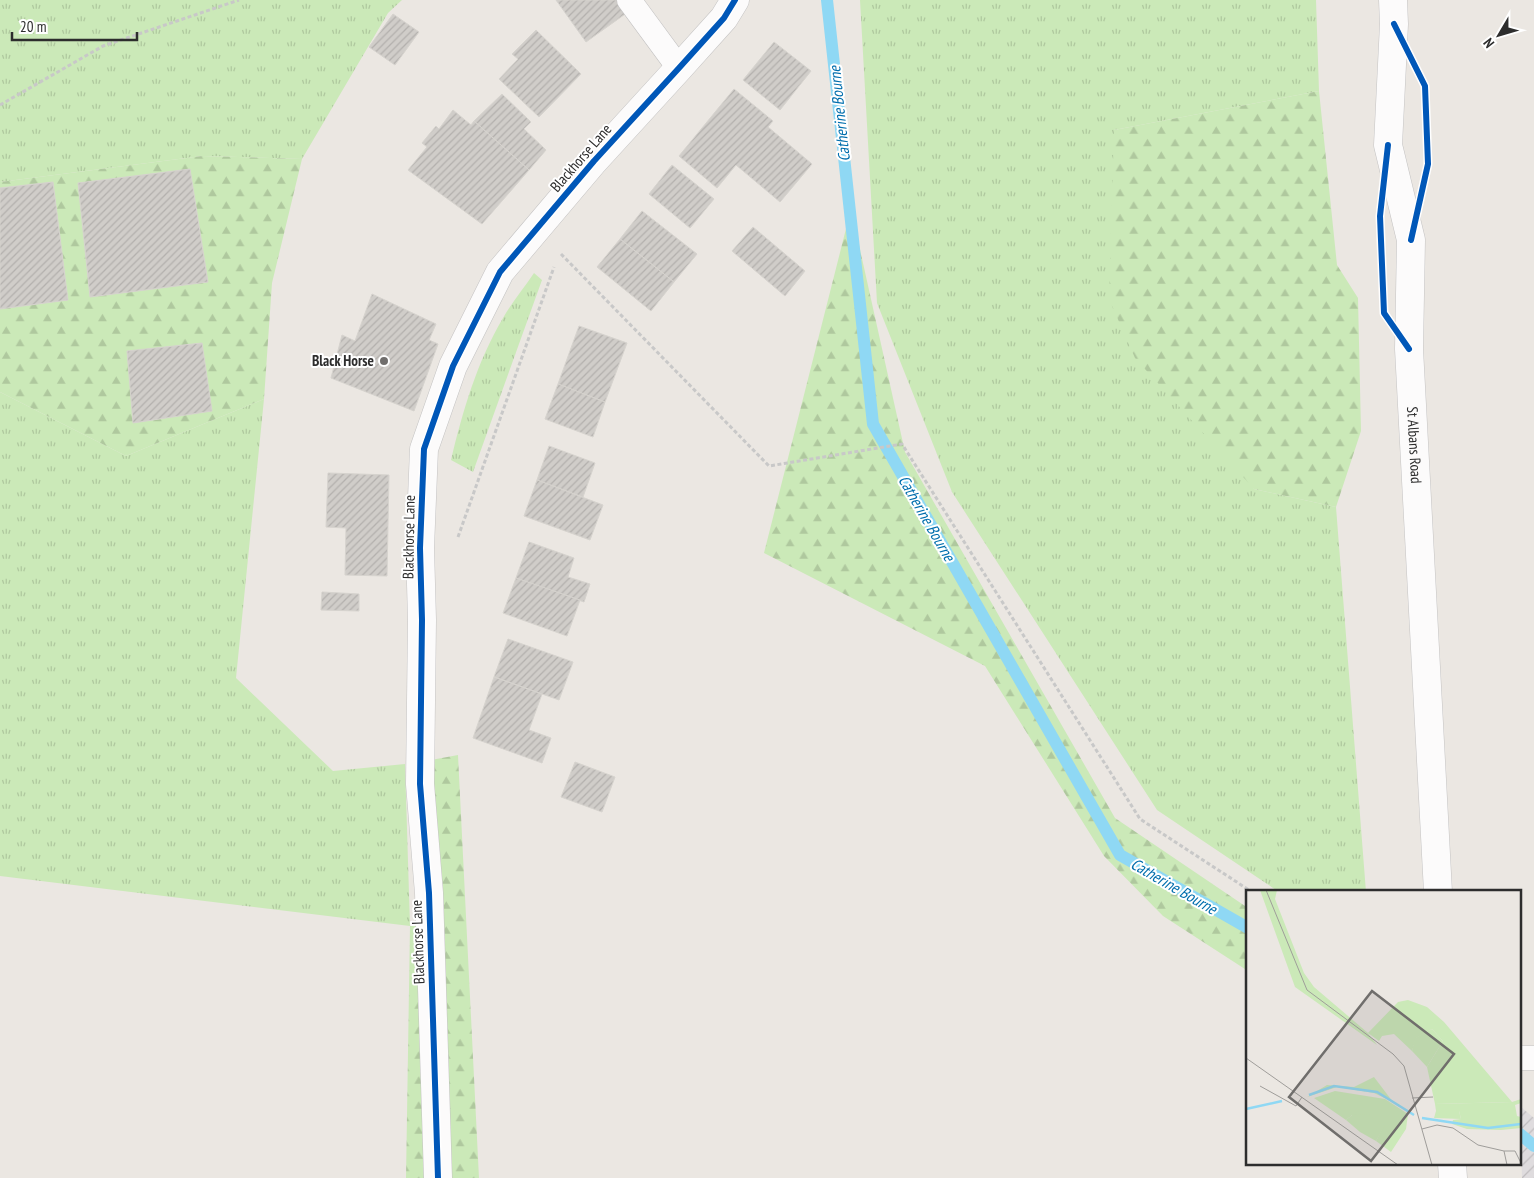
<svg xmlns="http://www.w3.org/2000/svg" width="1534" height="1178" viewBox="0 0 1534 1178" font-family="'PT Sans Narrow',sans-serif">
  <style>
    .industrial { fill: url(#industrial-furrows) }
    .grass { fill: url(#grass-tufts) }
    .forest { fill: url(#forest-firs) }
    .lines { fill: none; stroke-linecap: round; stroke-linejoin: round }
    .stream { stroke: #8fd8f4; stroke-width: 12 }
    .building { fill: url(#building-hatch); stroke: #d6d3ce }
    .service-casing { stroke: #c4c3c3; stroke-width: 25 }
    .minor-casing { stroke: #c4c3c3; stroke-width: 29 }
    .secondary-casing { stroke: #c4c3c3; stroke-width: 29 }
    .path { stroke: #c8c8c8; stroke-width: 3; stroke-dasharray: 4 2.5; stroke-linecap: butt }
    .service { stroke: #fcfbfb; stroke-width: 24 }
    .minor { stroke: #fcfbfb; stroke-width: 28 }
    .secondary { stroke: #fcfbfb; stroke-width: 28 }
    .cycleway-casing { stroke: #fff; stroke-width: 9 }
    .cycleway { stroke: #0057b8; stroke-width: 6 }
    .poi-dot { fill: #706e6c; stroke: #fff; stroke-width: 2 }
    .labels { text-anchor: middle; stroke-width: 4; stroke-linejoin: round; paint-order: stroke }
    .street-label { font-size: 15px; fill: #2d2d2d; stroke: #fff }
    .poi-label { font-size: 15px; font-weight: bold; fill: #2d2d2d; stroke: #fff; text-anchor: end }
    .water-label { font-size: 16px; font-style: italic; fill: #006ead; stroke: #fff }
    .inset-river { fill: none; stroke: #8fd8f4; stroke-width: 2.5 }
    .inset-road { fill: none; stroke: #9f9d9a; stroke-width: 1 }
    .view { fill: #706e6c; fill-opacity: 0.15; stroke: #706e6c; stroke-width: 2.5 }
    .inset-edge { fill: none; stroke: #2d2d2d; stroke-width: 2.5 }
  </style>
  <defs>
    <pattern id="industrial-furrows" width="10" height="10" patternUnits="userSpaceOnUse" patternTransform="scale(1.25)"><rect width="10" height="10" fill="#dfdcde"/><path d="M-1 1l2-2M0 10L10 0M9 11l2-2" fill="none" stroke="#c0bdbf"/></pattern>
    <pattern id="grass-tufts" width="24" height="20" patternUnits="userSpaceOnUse" patternTransform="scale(1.25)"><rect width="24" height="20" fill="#cbe9b8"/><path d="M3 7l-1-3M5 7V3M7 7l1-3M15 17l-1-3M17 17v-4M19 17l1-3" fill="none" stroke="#afc89e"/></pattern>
    <pattern id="forest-firs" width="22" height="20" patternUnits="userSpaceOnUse" patternTransform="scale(1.25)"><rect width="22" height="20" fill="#cbe9b8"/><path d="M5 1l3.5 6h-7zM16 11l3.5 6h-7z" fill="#afc89e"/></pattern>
    <pattern id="building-hatch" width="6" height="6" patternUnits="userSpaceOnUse" patternTransform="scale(1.25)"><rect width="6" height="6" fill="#d0cdc9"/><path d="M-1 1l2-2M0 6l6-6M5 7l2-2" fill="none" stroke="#b3b0ad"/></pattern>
  </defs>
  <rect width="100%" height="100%" fill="#ebe7e2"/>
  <path class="industrial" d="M1520 1106 1534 1118V1178H1522Z"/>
  <g class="grass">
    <path d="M0 0H402L388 13 302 159 202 156 0 182Z"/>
    <path d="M860 0H1316L1319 91 1114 130 1254 489 1336 507 1366 892H1279L1157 810 952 492 877 303Z"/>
    <path d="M534 273 542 280 473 472 451 460C463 410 477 362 503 318 512 302 524 288 534 273Z"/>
    <path d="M0 392 126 456 264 399 236 678 333 771 405 764 410 926 0 876Z"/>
  </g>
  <g class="forest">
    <path d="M1319 91 1337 265 1358 298 1361 431 1336 507 1254 489 1135 358 1109 299 1114 130Z"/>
    <path d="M202 156 302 159 272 283 264 399 126 456 0 392V182Z"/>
    <path d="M851 209 905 452 1115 818 1248 908V971L1163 916 1104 856 985 666 764 553Z"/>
    <path d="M458 755 479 1178H406L410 926 440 925 431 760Z"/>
  </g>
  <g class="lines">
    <g class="stream">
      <path d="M827 0 873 424 1120 855 1248 928"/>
      <path d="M1520 1134 1534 1146"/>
    </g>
  </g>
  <g class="building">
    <path d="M556 0H620L628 12 586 42Z"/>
    <path d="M393 14 419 32 395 65 369 47Z"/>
    <path d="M536 30 581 74 539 117 499 79 518 59 512 54Z"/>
    <path d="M774 42 811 71 780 110 743 80Z"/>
    <path d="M734 89 773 121 768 127 812 164 780 202 736 165 717 188 679 156Z"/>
    <path d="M502 94 531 122 524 129 546 150 529 170 474 121Z"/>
    <path d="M453 110 471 125 474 121 529 170 482 224 408 170 427 147 422 143 436 126 439 129Z"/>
    <path d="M672 165 714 199 690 228 649 194Z"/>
    <path d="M190 169 208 282 90 297 78 183Z"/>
    <path d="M53 182 68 300 0 309V188Z"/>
    <path d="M642 211 697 254 674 282 620 239Z"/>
    <path d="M753 227 805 271 785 296 732 251Z"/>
    <path d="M620 239 674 282 651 311 597 267Z"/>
    <path d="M372 294 436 324 429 340 438 344 414 411 331 378 342 335 355 341Z"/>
    <path d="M579 326 627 343 605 402 558 384Z"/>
    <path d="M202 343 212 411 133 423 127 351Z"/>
    <path d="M558 384 605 402 593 437 545 419Z"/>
    <path d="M549 446 595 463 583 497 537 480Z"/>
    <path d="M328 473 389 475 387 576 345 575 346 528 326 527Z"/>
    <path d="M537 480 603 505 590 540 524 516Z"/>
    <path d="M529 542 574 558 568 577 590 584 584 602 516 578Z"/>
    <path d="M516 578 580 600 567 636 503 613Z"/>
    <path d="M322 592 359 594V611L321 610Z"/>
    <path d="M508 639 573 662 559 700 494 677Z"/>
    <path d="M494 677 542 694 529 730 551 738 542 763 473 738Z"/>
    <path d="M575 762 615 777 602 812 561 797Z"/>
  </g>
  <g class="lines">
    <defs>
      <g id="service">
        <path d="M629 0 679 68"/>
        <path d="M1520 1058H1534"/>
      </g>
      <path id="minor" d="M438 1178 429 893 420 784 422 620 420 548 424 449 453 366 500 272 594 161 679 68 724 18 735 0"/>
      <g id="secondary">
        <path id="s1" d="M1393 0 1394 24 1388 145 1411 240 1409 349 1438 892"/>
        <path d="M1452 1164 1453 1178"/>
      </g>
    </defs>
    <use href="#service" class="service-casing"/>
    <use href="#minor" class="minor-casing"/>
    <use href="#secondary" class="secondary-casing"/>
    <g class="path">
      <path d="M0 105 103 46 239 0"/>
      <path d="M561 254 769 466 902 444 1140 819 1252 892"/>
      <path d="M458 537 554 267"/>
    </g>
    <use href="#service" class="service"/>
    <use href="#minor" class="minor"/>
    <use href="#secondary" class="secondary"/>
    <defs>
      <g id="cycleway">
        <path d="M1394 24 1425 86 1428 164 1411 240"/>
        <path d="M1388 145 1380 216 1384 313 1409 349"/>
        <path d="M438 1178 429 893 420 784 422 620 420 548 424 449 453 366 500 272 594 161 679 68 724 18 735 0"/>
      </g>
    </defs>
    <use href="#cycleway" class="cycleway-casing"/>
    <use href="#cycleway" class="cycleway"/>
  </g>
  <circle class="poi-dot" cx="384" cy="361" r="5"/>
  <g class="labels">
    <g class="street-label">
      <text transform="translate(581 158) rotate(-49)" y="5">Blackhorse Lane</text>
      <text dy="5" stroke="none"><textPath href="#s1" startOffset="448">St Albans Road</textPath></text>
      <text transform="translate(409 537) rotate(-89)" y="5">Blackhorse Lane</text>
      <text transform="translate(418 942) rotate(-92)" y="5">Blackhorse Lane</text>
    </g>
    <g class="poi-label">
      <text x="374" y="366">Black Horse</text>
    </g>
    <g class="water-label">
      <text transform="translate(839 114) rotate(-96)" y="6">Catherine Bourne</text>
      <text transform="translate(927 518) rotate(60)" y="6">Catherine Bourne</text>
      <text transform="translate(1174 886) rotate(30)" y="6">Catherine Bourne</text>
    </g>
  </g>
  <g transform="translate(1246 890)">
    <rect width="275" height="275" fill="#ebe7e2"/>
    <path d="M162 110 181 117 198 132 266 212 189 214 181 177 197 151 186 139 170 148 166 161 148 144 136 146 133 151 122 143 152 112ZM89 201 139 209 162 224 160 239 145 262 130 251 138 235 106 225 100 230 68 208Z" fill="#cbe9b8"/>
    <path d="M14 0H31L29 9 58 83 68 97 122 143 131 155 49 97ZM186 139 197 151 181 177 166 161 169 148ZM128 187 147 212 128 203 91 197 61 207 81 195 108 197ZM275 209V213L269 215 271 226 275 227V238L255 240 221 239 206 234 207 230 215 229 213 221H190L189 214 266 212ZM122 224 139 235 130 251 114 242 100 230 106 225Z" fill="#cbe9b8"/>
    <path d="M190 221H213L215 229 188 228Z" fill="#cbe9b8"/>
    <path class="inset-river" d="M63 205 88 196 131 202 168 225M0 219 36 211M176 228 242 238 275 234"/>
    <path class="inset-road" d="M20 0 61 100 147 164 158 176 186 275M0 168 152 275M14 196 50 216 56 207M166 208 187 207M176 239 191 235 207 238 232 255 258 261 261 275M258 261H269L275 273"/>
    <path class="view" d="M126 101 208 164 125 271 43 207Z"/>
    <rect width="275" height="275" class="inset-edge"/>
  </g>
  <g transform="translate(1499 35) rotate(232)" stroke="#ffffff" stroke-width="4" paint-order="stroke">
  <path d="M0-4L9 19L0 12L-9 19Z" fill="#2d2d2d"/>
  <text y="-8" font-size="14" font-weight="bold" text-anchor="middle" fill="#2d2d2d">N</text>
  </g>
  <path d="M12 32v8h125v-8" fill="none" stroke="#2d2d2d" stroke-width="2.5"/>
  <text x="20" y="32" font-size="15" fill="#2d2d2d" stroke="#ffffff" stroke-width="4" paint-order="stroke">20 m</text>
</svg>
